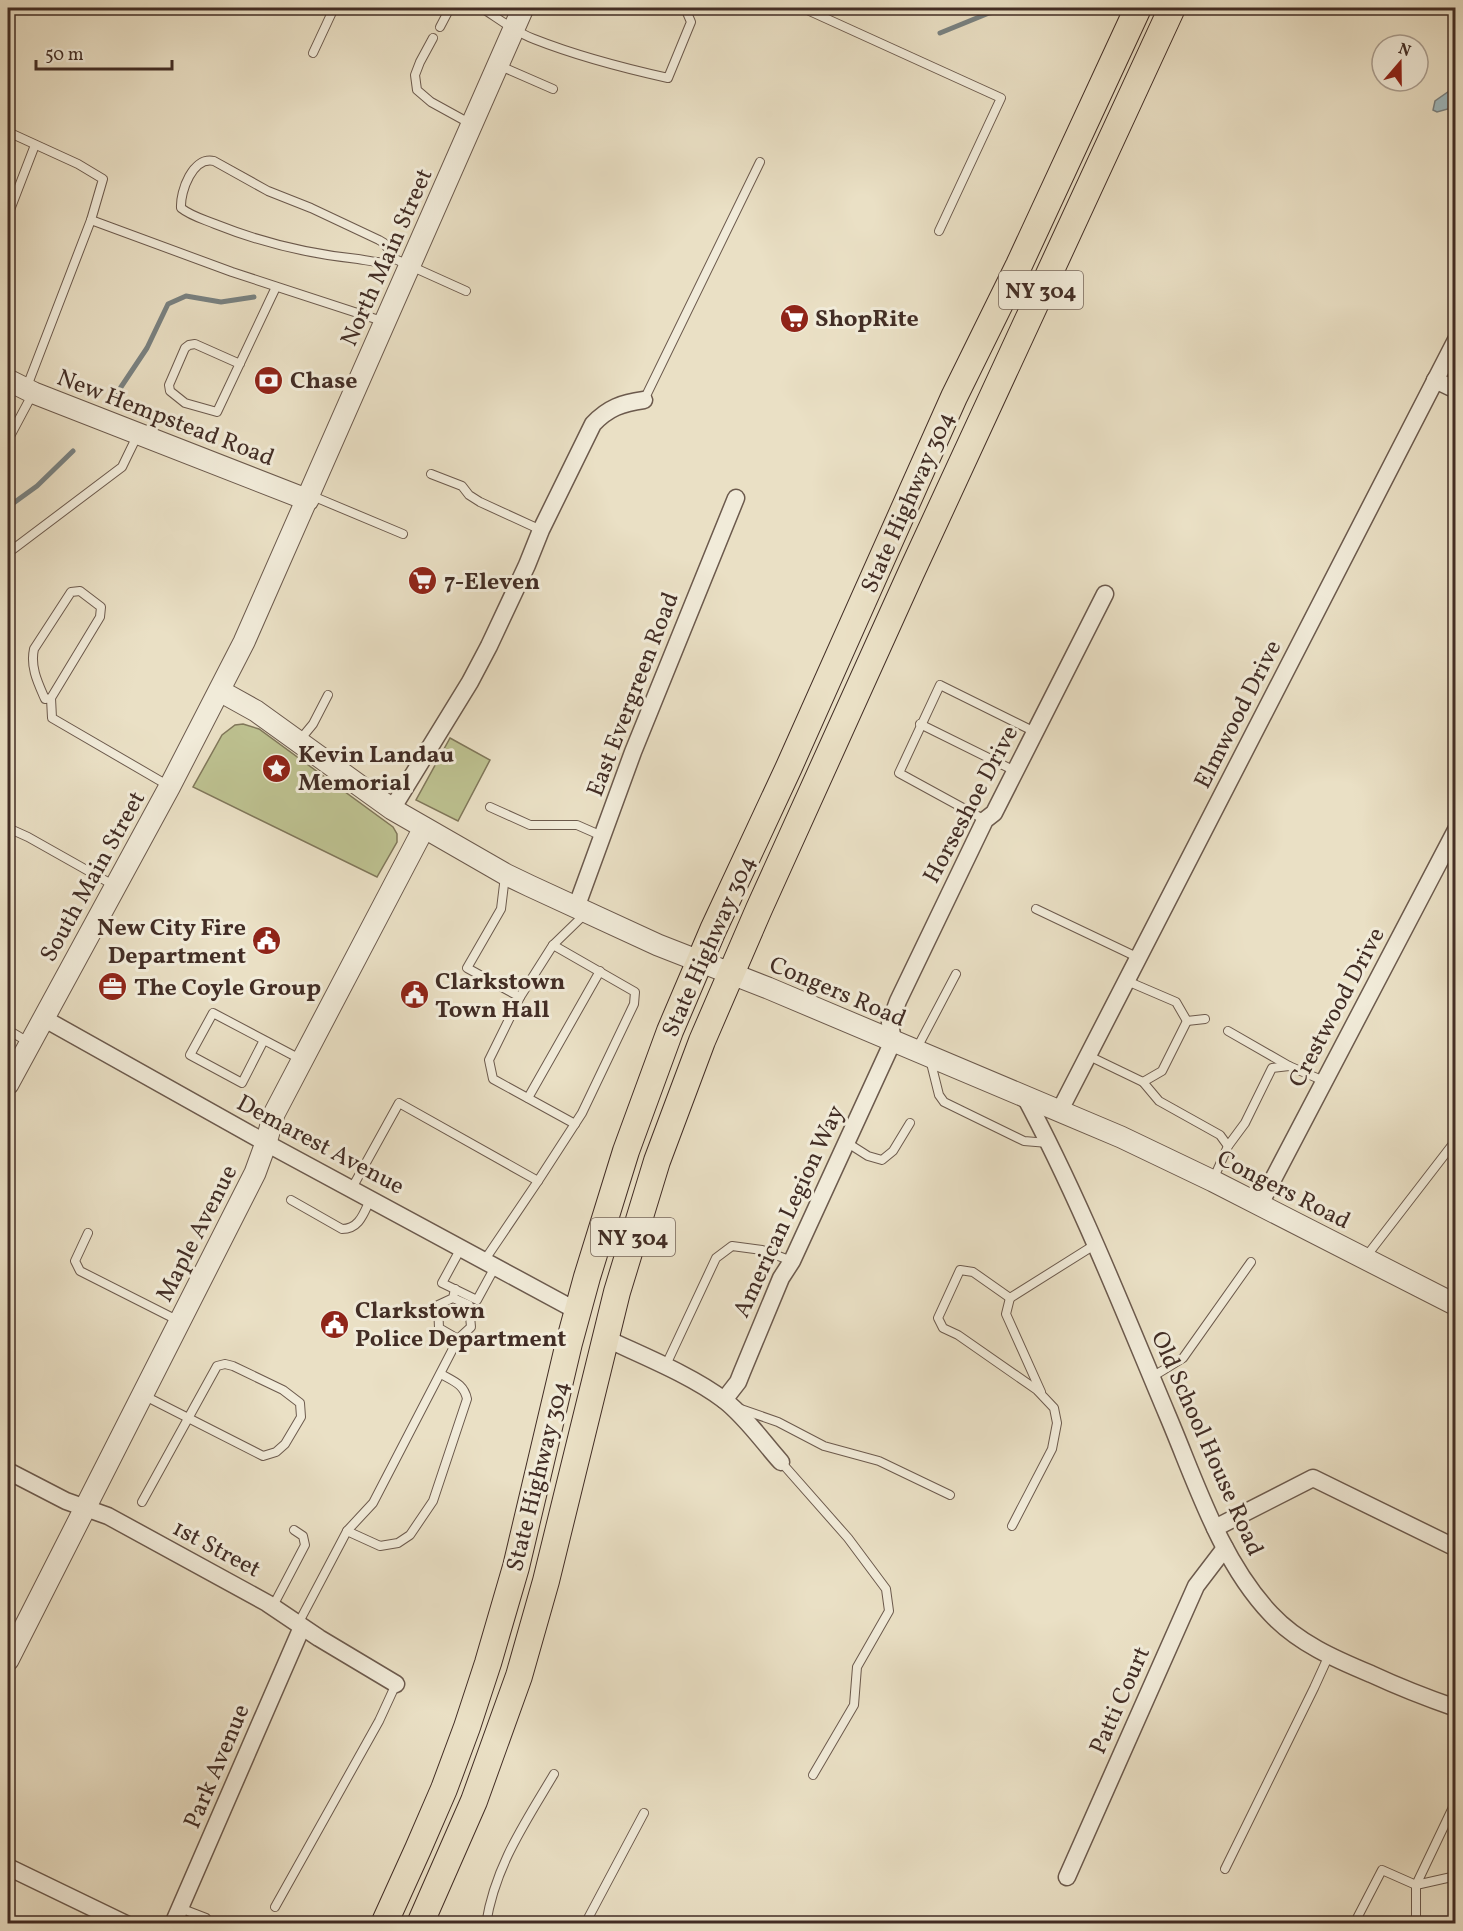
<svg xmlns="http://www.w3.org/2000/svg" width="1463" height="1931" viewBox="0 0 1463 1931" font-family="Vollkorn,serif">
  <style>
    .green { fill: #bdc190; stroke: #80775a; stroke-width: 1.5 }
    .water { fill: #9ebac0; stroke: #798282; stroke-width: 1.5 }
    .lines { fill: none; stroke-linecap: round; stroke-linejoin: round }
    .stream { stroke: #798282; stroke-width: 5 }
    .service-casing { stroke: #6c5a4d; stroke-width: 10 }
    .minor-casing { stroke: #6c5a4d; stroke-width: 19 }
    .tertiary-casing { stroke: #6c5a4d; stroke-width: 23 }
    .primary-casing { stroke: #422d25; stroke-width: 28 }
    .service { stroke: #f1ebd9; stroke-width: 8 }
    .minor { stroke: #f1ebd9; stroke-width: 16 }
    .tertiary { stroke: #f1ebd9; stroke-width: 21 }
    .primary { stroke: #eae0c5; stroke-width: 26 }
    .labels { text-anchor: middle; stroke-width: 6; stroke-linejoin: round; paint-order: stroke }
    .shield { fill: #f1ebd9; stroke: #76665b; stroke-width: 1.5 }
    .shield-label { font-size: 22px; font-weight: bold; fill: #422d25 }
    .street-label { font-size: 24px; fill: #422d25; stroke: #f1ebd9 }
    .poi-label { font-size: 24px; font-weight: bold; fill: #422d25; stroke: #f1ebd9; text-anchor: start }
  </style>
  <rect width="100%" height="100%" fill="#eae0c5"/>
  <filter id="stains"><feTurbulence type="fractalNoise" baseFrequency=".00333" numOctaves="4"/><feColorMatrix values="0 0 0 0 .2 0 0 0 0 .09 0 0 0 0 .02 0 0 0 .5 -.17"/></filter>
  <radialGradient id="worn" r=".72"><stop offset=".6" stop-color="#630" stop-opacity="0"/><stop offset="1" stop-color="#630" stop-opacity=".3"/></radialGradient>
  <g class="green">
    <path d="M243 724 259 729 393 827 397 834V842L377 877 193 787 222 735 235 725Z"/>
    <path d="M450 738 490 760 458 821 416 800Z"/>
  </g>
  <path class="water" d="M1452 89 1455 90V107L1437 112 1433 110 1435 101Z"/>
  <g class="lines">
    <g class="stream">
      <path d="M940 33 989 13 1020 8"/>
      <path d="M115 396 147 348 168 304 186 296 221 302 254 297"/>
      <path d="M8 507 37 486 73 451"/>
    </g>
    <defs>
      <g id="service">
        <path d="M482 8C499 19 515 32 534 39 577 56 623 68 668 78L691 22 685 8"/>
        <path d="M803 8 1001 98 939 231"/>
        <path d="M440 27 450 8"/>
        <path d="M433 38 420 62 415 75 417 90 431 102 471 124"/>
        <path d="M313 53 334 8"/>
        <path d="M498 65 553 89"/>
        <path d="M8 132 78 164 103 179 91 220 26 389"/>
        <path d="M8 215 35 145"/>
        <path d="M91 220 232 272 385 322"/>
        <path d="M395 259C383 265 371 261 358 259 309 254 260 242 215 224 203 219 191 216 181 208 180 191 193 156 214 161L268 191 311 208 379 240 384 243 395 259 466 291"/>
        <path d="M240 364 195 344 189 345 185 348 169 385 170 391 185 403 217 412 276 287"/>
        <path d="M644 400 760 162"/>
        <path d="M8 440 33 393"/>
        <path d="M431 474 462 486 469 495 480 502 541 530"/>
        <path d="M310 495 403 534"/>
        <path d="M8 553 122 467 138 434"/>
        <path d="M51 698 45 699C38 683 30 667 34 649L71 592 80 591 101 607 100 617 51 698 52 718 169 786"/>
        <path d="M920 724 1015 771"/>
        <path d="M299 741 313 724 328 695"/>
        <path d="M490 807 530 825H577L602 836"/>
        <path d="M985 820 899 773 940 685 1035 732"/>
        <path d="M8 828 28 837 115 886"/>
        <path d="M505 876 501 909 467 968 520 997 553 945 586 913"/>
        <path d="M1036 909 1139 958"/>
        <path d="M1127 981 1176 1002 1187 1021"/>
        <path d="M520 997 489 1060 493 1079 575 1124"/>
        <path d="M1187 1021 1205 1019"/>
        <path d="M8 1030 30 1043"/>
        <path d="M1228 1031 1289 1066"/>
        <path d="M264 1040 242 1083 190 1055 213 1013 302 1060"/>
        <path d="M916 1050 956 974"/>
        <path d="M1089 1056 1143 1082 1162 1071 1187 1021"/>
        <path d="M930 1059 939 1095 944 1102 1024 1141 1048 1143"/>
        <path d="M1143 1082 1159 1101 1220 1135 1228 1146"/>
        <path d="M528 1098 600 971"/>
        <path d="M846 1142 868 1156 882 1160 893 1151 910 1123"/>
        <path d="M1213 1180 1228 1146 1245 1123 1272 1068 1289 1066 1324 1081"/>
        <path d="M538 1181 582 1113 634 1004 635 992 553 945"/>
        <path d="M352 1188 399 1103 538 1181 484 1261"/>
        <path d="M291 1200 342 1229C360 1229 364 1212 371 1198"/>
        <path d="M88 1233 75 1261 80 1271 179 1321"/>
        <path d="M461 1248 442 1283 477 1300 495 1267"/>
        <path d="M1365 1258 1456 1140"/>
        <path d="M453 1298 469 1305 471 1327 458 1339 439 1328 438 1305 453 1298 455 1289"/>
        <path d="M1010 1298 1006 1314 1041 1392"/>
        <path d="M665 1367 716 1258 732 1246 762 1250 792 1261"/>
        <path d="M1152 1377 1183 1358 1251 1262"/>
        <path d="M738 1408 778 1422 824 1446 879 1461 950 1495"/>
        <path d="M781 1462 848 1538 886 1589 889 1611 857 1667 854 1705 813 1775"/>
        <path d="M142 1502 217 1366 225 1364 233 1366 283 1390 300 1403 301 1417 285 1444 276 1452 263 1456 143 1395"/>
        <path d="M1012 1526 1052 1449 1057 1423 1054 1408 1037 1390 958 1335 943 1328 938 1318 960 1270 973 1272 1010 1298 1096 1244"/>
        <path d="M347 1531 380 1546 398 1543 410 1535 433 1501 467 1399C464 1384 453 1381 441 1374"/>
        <path d="M273 1606 305 1545 303 1536 294 1530"/>
        <path d="M298 1624 347 1531 373 1503 458 1339"/>
        <path d="M1456 1801 1416 1885 1456 1876"/>
        <path d="M1225 1869 1314 1688 1329 1655"/>
        <path d="M275 1907 379 1721 396 1684"/>
        <path d="M180 1908 206 1918 211 1924"/>
        <path d="M486 1924C495 1866 525 1823 554 1774"/>
        <path d="M585 1924 644 1813"/>
        <path d="M1354 1924 1382 1870 1416 1885V1924"/>
      </g>
      <g id="minor">
        <path d="M1435 380 1456 390"/>
        <path d="M392 809 470 682 489 646 527 565 541 530 593 424C608 408 622 403 644 400"/>
        <path d="M576 908 633 752 736 498"/>
        <path d="M43 1018 266 1143 577 1311"/>
        <path d="M1024 1095C1079 1198 1122 1307 1167 1414 1196 1482 1220 1560 1271 1614 1298 1643 1335 1659 1371 1674 1399 1687 1427 1698 1456 1708"/>
        <path d="M1060 1110 1456 340"/>
        <path d="M1259 1206 1456 830"/>
        <path d="M605 1338C643 1356 691 1375 724 1400 746 1417 763 1442 781 1462"/>
        <path d="M724 1400 738 1382 742 1372 781 1278 792 1261 893 1041 890 1023 898 1001 985 820 994 813 1105 594"/>
        <path d="M8 1471 66 1501 108 1516 267 1603 319 1638 396 1684"/>
        <path d="M1215 1528 1313 1478 1456 1548"/>
        <path d="M8 1867 126 1924"/>
        <path d="M1067 1877 1196 1586 1225 1548"/>
        <path d="M173 1924 302 1627"/>
      </g>
      <g id="tertiary">
        <path d="M8 380 34 393 308 500"/>
        <path d="M220 691 256 711 392 809 505 874 530 886 658 945 768 988 1121 1137 1213 1181 1456 1305"/>
        <path d="M8 1084 170 786 244 642 523 8"/>
        <path d="M8 1660 255 1173 266 1143 274 1114 424 828"/>
      </g>
      <g id="primary">
        <path d="M384 1924 418 1849 444 1789 467 1727 488 1663 516 1567 569 1343 587 1277 626 1151 670 1031 713 930 789 767 954 397 1019 265 1138 8"/>
        <path d="M420 1924 474 1801 519 1676 546 1581 617 1292 657 1161 702 1041 759 909 911 573 1172 8"/>
      </g>
    </defs>
    <use href="#service" class="service-casing"/>
    <use href="#minor" class="minor-casing"/>
    <use href="#tertiary" class="tertiary-casing"/>
    <use href="#primary" class="primary-casing"/>
    <use href="#service" class="service"/>
    <use href="#minor" class="minor"/>
    <use href="#tertiary" class="tertiary"/>
    <use href="#primary" class="primary"/>
  </g>
  <defs>
    <symbol id="supermarket-disc" viewBox="-11 -11 22 22"><circle r="9.5" fill="#8f2418" stroke="#f1ebd9"/><path d="M-6-5.5h2.5l.6 2H6L4.5 2H-2.5L-4.4-4H-6ZM-1.5 3.2a1.3 1.3 0 1 0 .1 0ZM3 3.2a1.3 1.3 0 1 0 .1 0Z" fill="#fff"/></symbol>
    <symbol id="bank-disc" viewBox="-11 -11 22 22"><circle r="9.5" fill="#8f2418" stroke="#f1ebd9"/><path d="M-6-4H6V4H-6ZM0-2.3a2.3 2.3 0 1 0 0 4.6a2.3 2.3 0 1 0 0-4.6Z" fill="#fff"/></symbol>
    <symbol id="sight-disc" viewBox="-11 -11 22 22"><circle r="9.5" fill="#8f2418" stroke="#f1ebd9"/><path d="M0-6L1.8-2.2L6-1.7L2.9 1.2L3.7 5.4L0 3.3L-3.7 5.4L-2.9 1.2L-6-1.7L-1.8-2.2Z" fill="#fff"/></symbol>
    <symbol id="civic-disc" viewBox="-11 -11 22 22"><circle r="9.5" fill="#8f2418" stroke="#f1ebd9"/><path d="M-.6-6.5H3V-4.5H.6V-3L4-1V1h2V6H-6V1h2V-1L-.6-3ZM-1.2 2.5V6h2.4V2.5Z" fill="#fff"/></symbol>
    <symbol id="office-disc" viewBox="-11 -11 22 22"><circle r="9.5" fill="#8f2418" stroke="#f1ebd9"/><path d="M-6-3h4V-5.5h4V-3h4V5H-6ZM-1-4.5V-3h2v-1.5ZM-6 0V1H6V0Z" fill="#fff"/></symbol>
  </defs>
  <g fill-rule="evenodd">
    <use href="#supermarket-disc" x="778" y="302" width="33" height="33"/>
    <use href="#bank-disc" x="252" y="364" width="33" height="33"/>
    <use href="#supermarket-disc" x="406" y="564" width="33" height="33"/>
    <use href="#sight-disc" x="260" y="752" width="33" height="33"/>
    <use href="#civic-disc" x="250" y="924" width="33" height="33"/>
    <use href="#office-disc" x="96" y="970" width="33" height="33"/>
    <use href="#civic-disc" x="398" y="978" width="33" height="33"/>
    <use href="#civic-disc" x="318" y="1308" width="33" height="33"/>
  </g>
  <g class="labels">
    <g class="shield">
      <rect x="999" y="271" width="84" height="38" rx="4.5"/>
      <rect x="591" y="1218" width="84" height="38" rx="4.5"/>
    </g>
    <g class="shield-label">
      <text x="1041" y="298">NY 304</text>
      <text x="633" y="1245">NY 304</text>
    </g>
    <g class="street-label">
      <text transform="translate(386 257) rotate(-66)" y="8">North Main Street</text>
      <text transform="translate(166 417) rotate(21)" y="8">New Hempstead Road</text>
      <text transform="translate(907 502) rotate(-66)" y="8">State Highway 304</text>
      <text transform="translate(632 694) rotate(-69)" y="8">East Evergreen Road</text>
      <text transform="translate(1237 714) rotate(-63)" y="8">Elmwood Drive</text>
      <text transform="translate(970 804) rotate(-62)" y="8">Horseshoe Drive</text>
      <text transform="translate(92 876) rotate(-61)" y="8">South Main Street</text>
      <text transform="translate(708 946) rotate(-66)" y="8">State Highway 304</text>
      <text transform="translate(838 991) rotate(23)" y="8">Congers Road</text>
      <text transform="translate(1336 1007) rotate(-62)" y="8">Crestwood Drive</text>
      <text transform="translate(321 1144) rotate(28)" y="8">Demarest Avenue</text>
      <text transform="translate(1284 1189) rotate(27)" y="8">Congers Road</text>
      <text transform="translate(788 1211) rotate(-65)" y="8">American Legion Way</text>
      <text transform="translate(196 1233) rotate(-63)" y="8">Maple Avenue</text>
      <text transform="translate(1208 1443) rotate(66)" y="8">Old School House Road</text>
      <text transform="translate(537 1476) rotate(-76)" y="8">State Highway 304</text>
      <text transform="translate(217 1548) rotate(28)" y="8">1st Street</text>
      <text transform="translate(1119 1700) rotate(-66)" y="8">Patti Court</text>
      <text transform="translate(216 1766) rotate(-67)" y="8">Park Avenue</text>
    </g>
    <g class="poi-label">
      <text x="815" y="326">ShopRite</text>
      <text x="290" y="388">Chase</text>
      <text x="444" y="589">7-Eleven</text>
      <text x="298" y="762">Kevin Landau<tspan x="298" dy="28">Memorial</tspan></text>
      <text x="246" y="935" text-anchor="end">New City Fire<tspan x="246" dy="28">Department</tspan></text>
      <text x="435" y="989">Clarkstown<tspan x="435" dy="28">Town Hall</tspan></text>
      <text x="134" y="995">The Coyle Group</text>
      <text x="355" y="1318">Clarkstown<tspan x="355" dy="28">Police Department</tspan></text>
    </g>
  </g>
  <rect width="1463" height="1931" fill="none" stroke="#eae0c5" stroke-width="30"/>
  <rect x="9" y="9" width="1445" height="1913" fill="none" stroke="#422d25" stroke-width="3"/>
  <rect x="15" y="15" width="1433" height="1901" fill="none" stroke="#422d25" stroke-width="1.5"/>
  <g transform="translate(1400 63) rotate(20)"><circle r="28" fill="#f1ebd9" stroke="#ab9f91" stroke-width="1.5"/>
  <path d="M0-4.5L10 22L0 15L-10 22Z" fill="#8f2418"/>
  <text y="-9" font-size="16" font-weight="bold" text-anchor="middle" fill="#422d25">N</text>
  </g>
  <path d="M36 60v9h136v-9" fill="none" stroke="#422d25" stroke-width="3"/>
  <text x="45" y="60" font-size="18" fill="#422d25" stroke="#f1ebd9" stroke-width="4.5" paint-order="stroke">50 m</text>
  <rect width="100%" height="100%" filter="url(#stains)"/>
  <rect width="100%" height="100%" fill="url(#worn)"/>
</svg>
